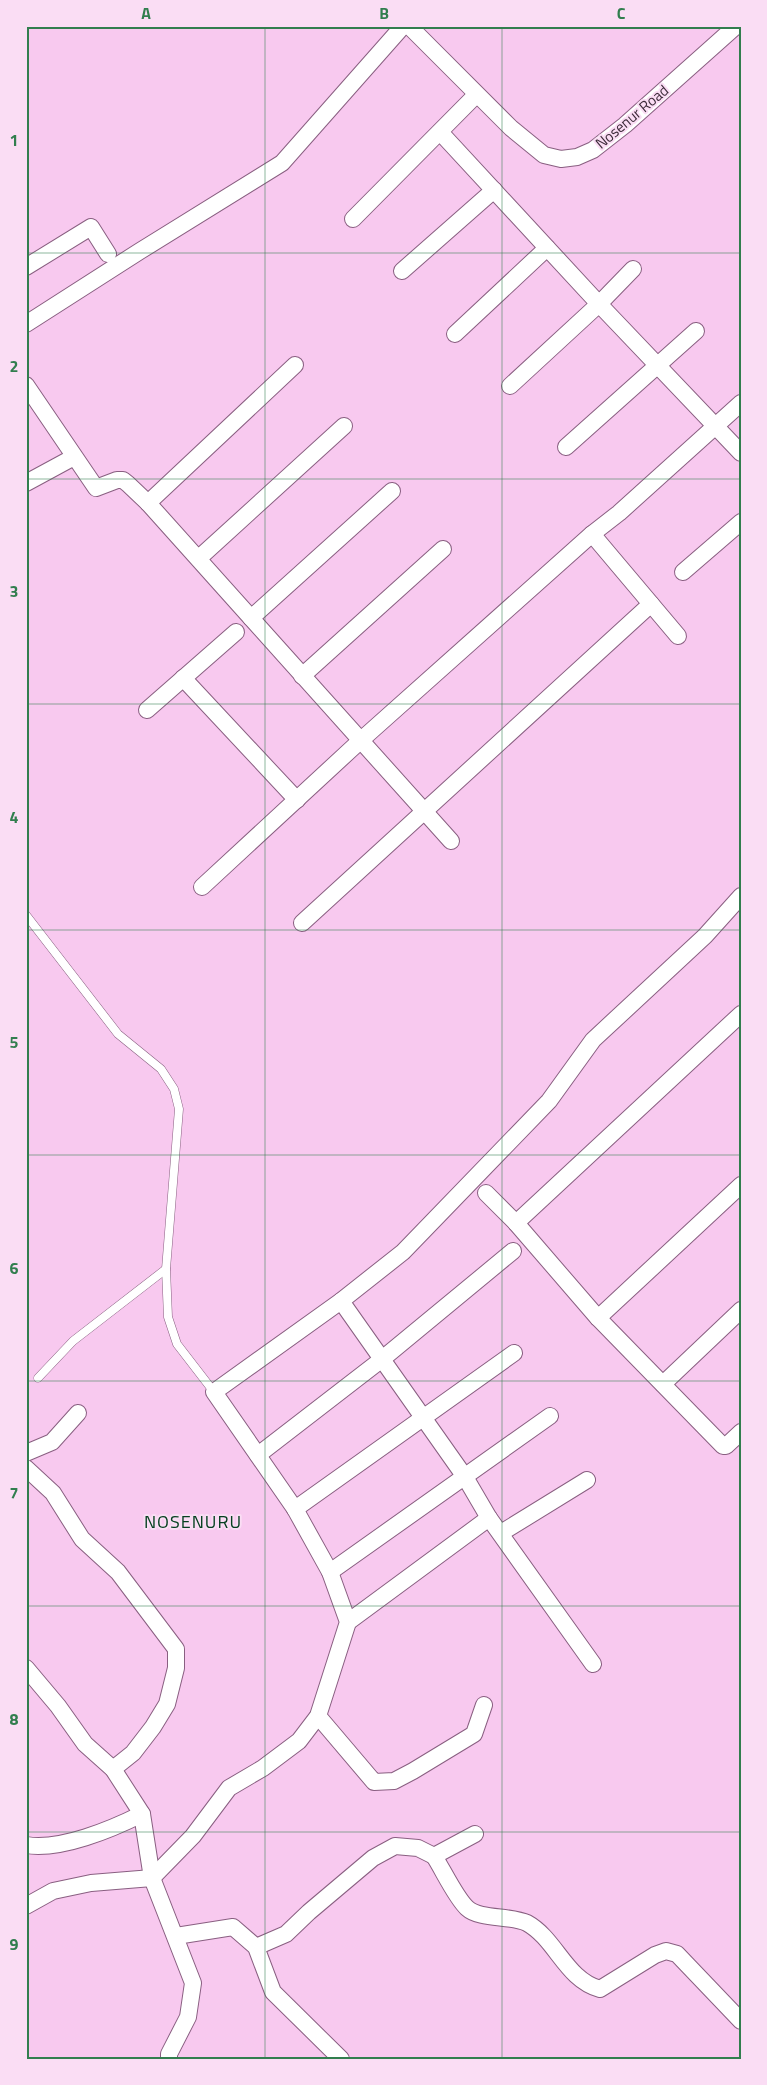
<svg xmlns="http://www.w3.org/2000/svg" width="767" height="2085" viewBox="0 0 767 2085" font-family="'Titillium Web',sans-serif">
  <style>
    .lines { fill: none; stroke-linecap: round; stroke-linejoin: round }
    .lane-casing { stroke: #895f81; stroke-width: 9 }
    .street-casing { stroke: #895f81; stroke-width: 18 }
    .lane { stroke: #fff; stroke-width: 8 }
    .street { stroke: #fff; stroke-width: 16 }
    .grid { fill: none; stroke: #317e4e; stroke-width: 1; stroke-opacity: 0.55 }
    .labels { text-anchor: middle; stroke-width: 4; stroke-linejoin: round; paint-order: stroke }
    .street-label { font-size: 15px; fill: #3c2a39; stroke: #faddf4 }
    .quarter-label { font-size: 18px; letter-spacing: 1px; fill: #064020; stroke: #faddf4 }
    .neatline { fill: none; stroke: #317e4e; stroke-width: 2 }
    .grid-label { font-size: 16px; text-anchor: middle; font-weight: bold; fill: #317e4e }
  </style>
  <rect width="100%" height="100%" fill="#f8c9ef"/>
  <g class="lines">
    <defs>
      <g id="lane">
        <path d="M26 915 118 1034 161 1069 174 1089 179 1109 166 1269 168 1317 177 1344 214 1392"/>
        <path d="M38 1378 73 1341 166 1269"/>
      </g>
      <g id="street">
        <path d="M409 26 511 128 544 155 561 159 577 157 593 150 625 125 736 26"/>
        <path d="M440 132 599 304 741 453"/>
        <path d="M353 219 476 95"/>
        <path d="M26 267 91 227 108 254"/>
        <path d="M402 271 494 190"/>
        <path d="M26 324 140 251 282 163 403 26"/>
        <path d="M455 334 547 248"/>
        <path d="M26 385 96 488 117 480H123L128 484 148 503 251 618"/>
        <path d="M510 386 599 304 633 269"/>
        <path d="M566 447 696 331"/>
        <path d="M26 483 74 457"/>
        <path d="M392 491 251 618 451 841"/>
        <path d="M148 503 295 365"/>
        <path d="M592 534 678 636"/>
        <path d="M199 558 344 426"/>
        <path d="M683 572 741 522"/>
        <path d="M302 676 443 549"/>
        <path d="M183 678 297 800"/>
        <path d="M147 710 236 632"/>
        <path d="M202 887 360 741 592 534 619 513 741 403"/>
        <path d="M302 923 651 604"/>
        <path d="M486 1193 516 1223 598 1318 723 1446H726L741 1432"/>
        <path d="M516 1223 741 1014"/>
        <path d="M341 1301 465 1477 489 1518 593 1664"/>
        <path d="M598 1318 741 1185"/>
        <path d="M663 1384 741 1310"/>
        <path d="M26 1453 52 1442 78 1413"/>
        <path d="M258 1455 381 1360 513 1251"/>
        <path d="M26 1468 53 1493 82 1539 118 1572 176 1649V1668L167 1704 153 1727 133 1753 113 1769"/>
        <path d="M295 1509 514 1353"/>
        <path d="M501 1533 587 1480"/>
        <path d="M330 1572 550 1416"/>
        <path d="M348 1622 489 1518"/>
        <path d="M26 1668 58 1706 85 1744 113 1769 142 1814 152 1878 193 1983 188 2017 169 2054V2059"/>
        <path d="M318 1716 374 1782 394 1781 413 1771 474 1734 484 1705"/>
        <path d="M26 1845C60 1851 112 1829 142 1814"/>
        <path d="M434 1856C443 1870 456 1898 467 1908 480 1920 510 1915 527 1923 556 1939 566 1980 600 1989L655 1955 666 1951 677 1954 741 2021"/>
        <path d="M26 1906 53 1891 91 1883 152 1878 193 1836 229 1788 263 1768 299 1741 318 1716 348 1622 330 1572 295 1509 214 1392 341 1301 403 1252 549 1101 593 1040 705 936 741 896"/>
        <path d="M176 1936 233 1927 256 1947 273 1992 341 2059"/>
        <path d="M256 1947 286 1934 309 1912 373 1858 395 1846 418 1848 434 1856 475 1834"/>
      </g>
    </defs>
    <use href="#lane" class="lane-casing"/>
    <use href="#street" class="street-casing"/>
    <use href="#lane" class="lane"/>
    <use href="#street" class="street"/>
  </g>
  <path class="grid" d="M265 26V2059M502 26V2059M26 253H741M26 479H741M26 704H741M26 930H741M26 1155H741M26 1381H741M26 1606H741M26 1832H741"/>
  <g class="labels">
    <g class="street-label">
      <text transform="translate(632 117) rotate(-40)" y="5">Nosenur Road</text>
    </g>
    <g class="quarter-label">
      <text x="193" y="1528">NOSENURU</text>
    </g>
  </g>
  <rect width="767" height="2085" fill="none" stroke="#faddf4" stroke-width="55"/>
  <rect x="28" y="28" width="712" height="2030" class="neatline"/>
  <g class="grid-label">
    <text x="146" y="19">A</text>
    <text x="384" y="19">B</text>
    <text x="621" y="19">C</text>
    <text x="14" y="146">1</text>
    <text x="14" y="372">2</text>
    <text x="14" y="597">3</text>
    <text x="14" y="823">4</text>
    <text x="14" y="1048">5</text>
    <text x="14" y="1274">6</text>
    <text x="14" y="1499">7</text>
    <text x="14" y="1725">8</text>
    <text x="14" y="1950">9</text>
  </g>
</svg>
